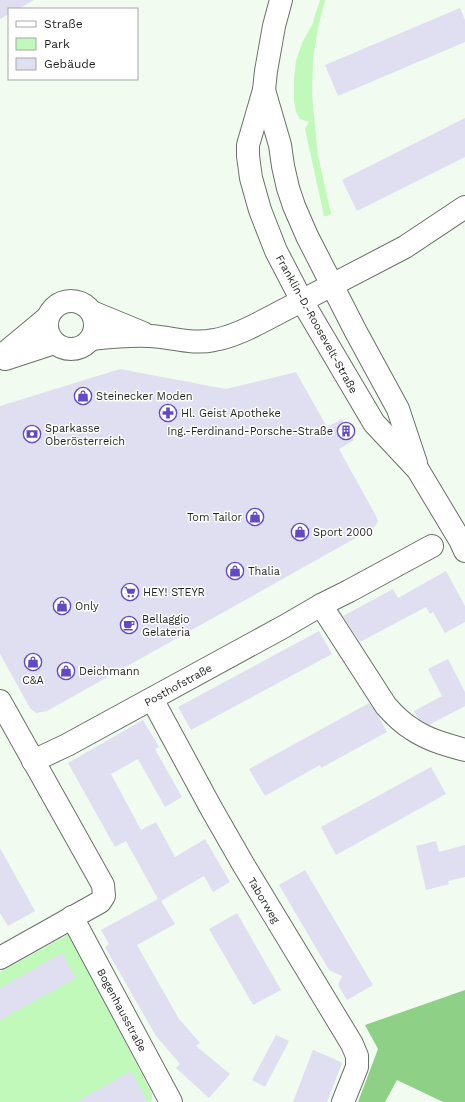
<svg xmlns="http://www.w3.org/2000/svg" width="465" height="1102" viewBox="0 0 465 1102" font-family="'Work Sans',sans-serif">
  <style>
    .green { fill: #c1f9ba }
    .forest { fill: #8ed086 }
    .building { fill: #e0dff1 }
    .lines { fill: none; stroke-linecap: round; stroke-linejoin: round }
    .minor-casing { stroke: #697168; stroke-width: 24 }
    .major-casing { stroke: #697168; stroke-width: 24 }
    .minor { stroke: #fff; stroke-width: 22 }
    .major { stroke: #fff; stroke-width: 22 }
    .labels { text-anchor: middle; stroke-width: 3; stroke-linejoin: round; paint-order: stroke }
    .street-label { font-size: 11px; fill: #1f231f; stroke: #fff }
    .poi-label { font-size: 11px; fill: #1f231f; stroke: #fff; text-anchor: start }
  </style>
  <rect width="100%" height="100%" fill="#f1fbf0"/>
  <g class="green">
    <path d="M320 0H325L318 28 313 59 312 95 318 156 331 214 327 216H324L305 129 309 122 300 119 296 112 294 101V78L296 61 302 43 312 25Z"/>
    <path d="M69 934 152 1094V1099L151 1102H0V972Z"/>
  </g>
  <path class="forest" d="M465 990V1102H443L397 1080 385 1102H358L378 1049 365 1025Z"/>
  <g class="building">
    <path d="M0 0H34L18 9H9V14L0 19Z"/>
    <path d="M460 8 465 20V42L338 96 325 65Z"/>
    <path d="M465 118V157L357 211 342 180Z"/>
    <path d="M120 369 226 389 296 372 327 427 342 419 354 440 339 449 375 514 378 521 376 525 370 530 47 711 36 713 30 708 0 654V406Z"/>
    <path d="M446 571 465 606V622L445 633 433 612 430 614 426 607 360 642 343 616 393 589 398 598Z"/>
    <path d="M319 631 332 654 191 730 178 707Z"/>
    <path d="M448 659 465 692V706L429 725 417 717 414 711 442 696 428 669Z"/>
    <path d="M369 703 379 717 387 732 321 768 320 765 265 796 249 769Z"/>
    <path d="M143 720 159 747 155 749 182 797 165 807 138 759 111 774 141 830 156 822 175 857 205 839 230 882 213 892 204 876 161 901 175 924 137 945 179 1019 200 1043 196 1046 230 1074 209 1098 176 1068 180 1064 156 1036 105 947 109 944 101 930 158 899 126 841 115 847 68 763Z"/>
    <path d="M431 767 446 794 336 855 321 827Z"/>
    <path d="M436 841 439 852 465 845V877L448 881 449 884 426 890 416 846Z"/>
    <path d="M0 848 35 911 8 926 0 913Z"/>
    <path d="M305 870 373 985 347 1000 338 985 342 976 329 970 279 885Z"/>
    <path d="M237 913 281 990 253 1005 209 929Z"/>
    <path d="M62 953 76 978 0 1020V988Z"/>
    <path d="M276 1035 289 1041 265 1087 252 1080Z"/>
    <path d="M313 1050 332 1058 342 1063 327 1102H293Z"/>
    <path d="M131 1071 148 1102H76Z"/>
  </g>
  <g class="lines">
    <defs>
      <g id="minor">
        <circle cx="71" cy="325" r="24"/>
        <path d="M92 312 143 333"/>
        <path d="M91 339C110 337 131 335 150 336 171 337 193 345 214 340 232 337 248 329 263 321L405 247 465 207"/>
        <path d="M0 357 47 318"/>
        <path d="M5 359 54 343"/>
        <path d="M321 605 386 706C394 715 402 723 412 729 428 740 447 745 465 750"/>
        <path d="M152 699 211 808 243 864 352 1044 357 1056V1067L343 1102"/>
        <path d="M0 701 103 885 104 896 100 902 0 958"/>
        <path d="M33 761 67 745 285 626 321 605 349 591 432 546"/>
        <path d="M72 917 171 1102"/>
      </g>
      <g id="major">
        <path d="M281 0 274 26 266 71 264 90 248 145V156L251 178 260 210 276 251 302 301 328 345 374 423 418 470 460 540 465 551"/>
        <path d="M264 90 280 145 283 166 288 188 294 206 307 236 356 332 398 409 416 463"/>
      </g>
    </defs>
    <use href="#minor" class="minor-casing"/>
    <use href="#major" class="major-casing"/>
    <use href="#minor" class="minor"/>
    <use href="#major" class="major"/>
  </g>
  <defs>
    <symbol id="shop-ring" viewBox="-11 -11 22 22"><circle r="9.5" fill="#fff" stroke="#614ac3" stroke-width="1.5"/><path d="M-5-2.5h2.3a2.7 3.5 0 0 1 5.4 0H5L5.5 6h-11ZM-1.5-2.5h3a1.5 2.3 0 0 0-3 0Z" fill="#614ac3"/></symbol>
    <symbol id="pharmacy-ring" viewBox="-11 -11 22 22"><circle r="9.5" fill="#fff" stroke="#614ac3" stroke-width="1.5"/><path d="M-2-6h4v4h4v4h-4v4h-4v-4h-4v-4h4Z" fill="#614ac3"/></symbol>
    <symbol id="building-ring" viewBox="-11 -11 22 22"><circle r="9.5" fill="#fff" stroke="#614ac3" stroke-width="1.5"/><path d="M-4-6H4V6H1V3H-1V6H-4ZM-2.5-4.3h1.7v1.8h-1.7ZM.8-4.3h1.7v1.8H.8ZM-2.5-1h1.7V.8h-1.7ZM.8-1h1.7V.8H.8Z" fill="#614ac3"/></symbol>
    <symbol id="bank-ring" viewBox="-11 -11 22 22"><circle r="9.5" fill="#fff" stroke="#614ac3" stroke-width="1.5"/><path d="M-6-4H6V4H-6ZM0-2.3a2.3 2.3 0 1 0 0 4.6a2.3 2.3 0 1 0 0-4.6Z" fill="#614ac3"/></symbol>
    <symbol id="supermarket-ring" viewBox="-11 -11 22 22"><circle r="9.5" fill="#fff" stroke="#614ac3" stroke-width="1.5"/><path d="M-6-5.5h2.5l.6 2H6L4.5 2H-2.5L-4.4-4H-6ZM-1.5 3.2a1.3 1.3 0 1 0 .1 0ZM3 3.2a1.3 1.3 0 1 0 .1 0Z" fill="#614ac3"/></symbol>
    <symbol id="cafe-ring" viewBox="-11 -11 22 22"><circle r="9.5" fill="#fff" stroke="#614ac3" stroke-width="1.5"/><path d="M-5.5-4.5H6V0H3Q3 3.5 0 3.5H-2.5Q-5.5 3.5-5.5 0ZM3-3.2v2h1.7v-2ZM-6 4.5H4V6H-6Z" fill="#614ac3"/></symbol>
  </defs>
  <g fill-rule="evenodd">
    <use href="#shop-ring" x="73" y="386" width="20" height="20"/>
    <use href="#pharmacy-ring" x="158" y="403" width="20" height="20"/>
    <use href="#building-ring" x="336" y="421" width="20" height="20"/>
    <use href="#bank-ring" x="22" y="424" width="20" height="20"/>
    <use href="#shop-ring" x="245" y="507" width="20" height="20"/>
    <use href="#shop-ring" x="290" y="522" width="20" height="20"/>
    <use href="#shop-ring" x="225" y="561" width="20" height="20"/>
    <use href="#supermarket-ring" x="120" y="582" width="20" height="20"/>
    <use href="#shop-ring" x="52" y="596" width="20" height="20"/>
    <use href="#cafe-ring" x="119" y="615" width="20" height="20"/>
    <use href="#shop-ring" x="23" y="652" width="20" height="20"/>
    <use href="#shop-ring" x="56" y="661" width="20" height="20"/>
  </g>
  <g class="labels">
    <g class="street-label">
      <text transform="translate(317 324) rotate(61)" y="4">Franklin-D.-Roosevelt-Straße</text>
      <text transform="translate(178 685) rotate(-29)" y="4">Posthofstraße</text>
      <text transform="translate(264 900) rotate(59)" y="4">Taborweg</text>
      <text transform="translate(122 1010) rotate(62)" y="4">Bogenhausstraße</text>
    </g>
    <g class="poi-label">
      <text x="96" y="400">Steinecker Moden</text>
      <text x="181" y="417">Hl. Geist Apotheke</text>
      <text x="45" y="432">Sparkasse<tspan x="45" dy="13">Oberösterreich</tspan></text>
      <text x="333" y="435" text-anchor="end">Ing.-Ferdinand-Porsche-Straße</text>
      <text x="242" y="521" text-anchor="end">Tom Tailor</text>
      <text x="313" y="536">Sport 2000</text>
      <text x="248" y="575">Thalia</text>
      <text x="143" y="596">HEY! STEYR</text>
      <text x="75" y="610">Only</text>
      <text x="142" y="623">Bellaggio<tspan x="142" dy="13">Gelateria</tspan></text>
      <text x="79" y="675">Deichmann</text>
      <text x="33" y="684" text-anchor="middle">C&amp;A</text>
    </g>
  </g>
  <rect x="8" y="8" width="130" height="72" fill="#ffffff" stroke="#a5a7a5"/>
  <rect x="16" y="21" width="20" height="6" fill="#ffffff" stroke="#a5a7a5"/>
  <text x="44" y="28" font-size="12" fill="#1f231f">Straße</text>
  <rect x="16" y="38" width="20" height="12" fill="#c1f9ba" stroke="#a5a7a5"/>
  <text x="44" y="48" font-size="12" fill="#1f231f">Park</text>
  <rect x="16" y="58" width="20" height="12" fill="#e0dff1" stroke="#a5a7a5"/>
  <text x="44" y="68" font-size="12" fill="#1f231f">Gebäude</text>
</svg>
